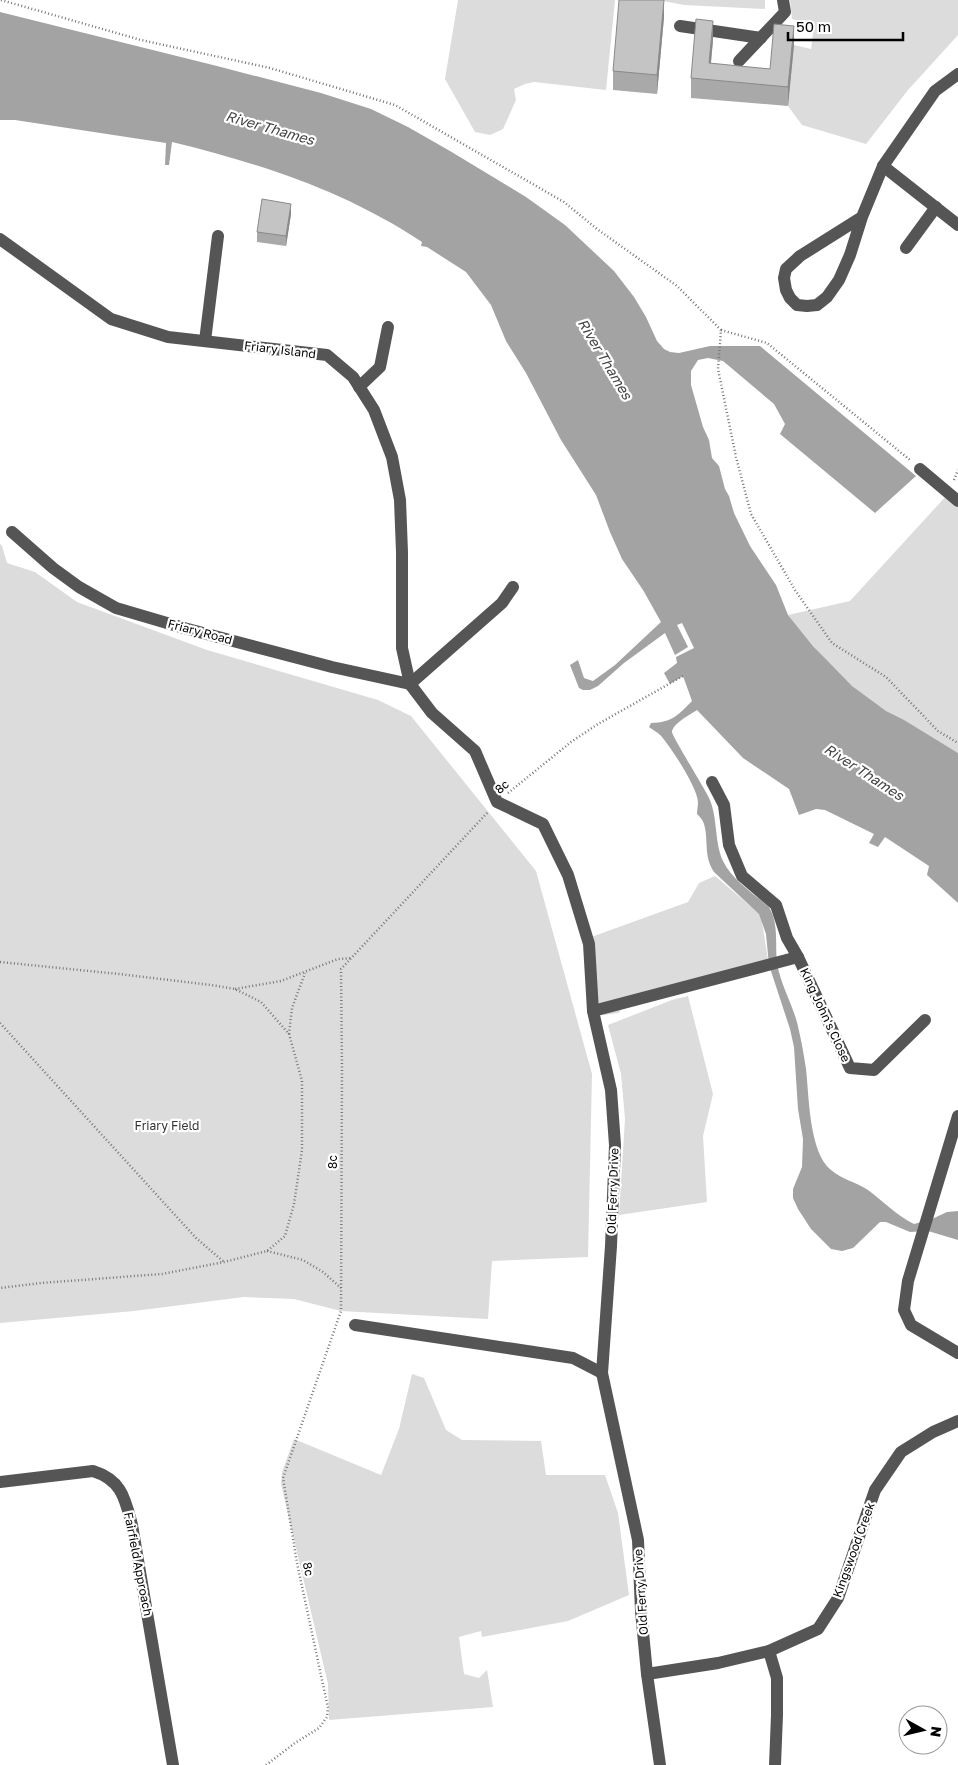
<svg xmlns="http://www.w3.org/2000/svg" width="958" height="1765" viewBox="0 0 958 1765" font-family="'Golos Text',sans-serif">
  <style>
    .green { fill: #dcdcdc }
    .water { fill: #a3a3a3 }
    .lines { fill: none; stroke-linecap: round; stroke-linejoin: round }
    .path { stroke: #777; stroke-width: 2.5; stroke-dasharray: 1 2.5; stroke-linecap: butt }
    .minor { stroke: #555; stroke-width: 12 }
    .wall { fill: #a9a9a9 }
    .shaded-wall { fill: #898989 }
    .building { fill: #c4c4c4; stroke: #898989 }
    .labels { text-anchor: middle; stroke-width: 4.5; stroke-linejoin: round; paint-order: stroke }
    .street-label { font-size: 12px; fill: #000; stroke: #fff }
    .park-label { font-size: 12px; fill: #333; stroke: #fff }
    .water-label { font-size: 14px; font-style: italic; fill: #444; stroke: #fff }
  </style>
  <rect width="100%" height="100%" fill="#fff"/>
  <g class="green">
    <path d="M458 0H615L606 90 534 82 525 84 514 89 516 100 503 129 490 135 475 132 445 79Z"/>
    <path d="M658 0H765V9L684 5Z"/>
    <path d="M790 0H958V35L908 90 866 144 802 125 788 106 794 45 811 49 814 26 792 19Z"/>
    <path d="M948 494 958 501V753C924 732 883 713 853 687 829 666 808 640 788 615L850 601Z"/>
    <path d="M0 544 2 546 7 563 35 572 77 602 207 650 378 700 411 716 536 871 592 1074 588 1257 492 1261 488 1319 341 1311 294 1299 244 1297 134 1311 0 1323Z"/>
    <path d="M715 876 761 915 768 960 621 1009 619 1013 603 1015 599 1006 583 940 688 902 699 883Z"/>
    <path d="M688 996 713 1094 703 1136 707 1202 619 1215 625 1119 621 1074 608 1025 672 1000Z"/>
    <path d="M412 1374 424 1378 446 1430 462 1440 541 1441 546 1475H605L618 1513 629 1595 568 1621 482 1637 481 1631 459 1637 464 1674 479 1678 487 1670 493 1707 329 1720 328 1684 281 1484 282 1472 294 1439 381 1475 399 1429Z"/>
  </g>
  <path class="water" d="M0 12 217 66 321 93 371 109 408 127 450 151 526 197 565 225 614 271 634 297 646 317 657 341 664 349 670 352 679 353 710 346H760L916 476 875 513 780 434 785 424 774 404 723 361 708 358 698 360 691 371V385L703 427 709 440 712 458 719 466 725 489 729 496 734 513 750 546 776 585 788 615 813 646 852 686 886 711 904 720 958 753V903L927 875 929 866 885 837 878 847 869 843 874 834 825 810 816 809 799 815 789 789 743 758 697 710C690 715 673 723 672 732 672 736 705 789 709 798 718 817 714 841 723 861 732 880 754 894 769 907 779 924 775 944 777 963 781 987 795 1008 799 1031 802 1044 804 1056 806 1069 809 1095 809 1153 831 1170 841 1179 856 1182 868 1190 883 1201 896 1215 914 1224L932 1219 947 1212 958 1211V1240L928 1231 910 1232 886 1222H880L853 1248 842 1251 831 1249 811 1229 798 1209 793 1198V1189L802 1167 803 1139 798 1109 794 1047 790 1029 769 965 766 934 759 914 714 872C703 855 709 841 704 824 703 820 700 817 697 814 697 810 698 806 698 802 697 787 672 749 662 737 659 733 653 730 649 727L651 723C673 722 677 716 692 701L683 676 670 684 664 673 677 663 676 657 694 648 682 623 677 625 688 647 675 655 665 633 624 663 598 686 590 690H583L579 688 570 665 578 660 584 678 593 681 615 665 661 622 643 590 622 559 610 532 596 495 561 440 526 373 506 341 491 305 466 272 427 247 421 246 422 242C345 191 262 164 172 142L169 165H165L166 143 15 120H0Z"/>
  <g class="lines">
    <g class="path">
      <path d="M1 0 141 40 270 68 395 105 564 202 597 229 677 286 721 330 718 369 736 457 751 514 795 590 832 643 886 677 938 731 958 743"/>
      <path d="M721 330 767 343 910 460"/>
      <path d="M954 480 958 470"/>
      <path d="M508 793 571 742 598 724 683 676"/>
      <path d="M0 962 119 974 211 985 235 989 261 1002 289 1034 302 1081V1150L294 1204 285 1236 267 1251 224 1262 162 1274 41 1283 0 1288"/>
      <path d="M235 989 281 981 338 959 352 958"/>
      <path d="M0 1023 196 1238 224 1262"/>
      <path d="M289 1034 292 1008 305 973"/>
      <path d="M267 1251 303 1260 323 1272 341 1288"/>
      <path d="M266 1765 295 1743 319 1728 327 1717 328 1708 297 1563 283 1478 341 1311 342 1070 341 969 488 812"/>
    </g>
    <g class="minor">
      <path d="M680 26 761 38"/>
      <path d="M739 61 785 12 783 0"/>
      <path d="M883 166 958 225"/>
      <path d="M862 217 800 256 786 269 784 278 786 290 790 298 797 305 807 306 817 305 827 297 839 280 850 255 862 217 883 166 935 91 958 74"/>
      <path d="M0 239 111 319 168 337 327 355 353 377 374 410 392 457 400 500 402 552V648L410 684 432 713 475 751 497 802 543 824 568 875 589 944 593 1011 611 1090 615 1145 611 1246 602 1373 638 1540 641 1611 647 1674 660 1765"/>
      <path d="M906 248 936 207"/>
      <path d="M205 341 218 236"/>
      <path d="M359 387 380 367 388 327"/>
      <path d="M920 469 958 501"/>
      <path d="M12 532 53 568 79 587 116 608 184 628 332 667 410 684"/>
      <path d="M410 684 502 603 513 587"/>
      <path d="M798 957 850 1068 874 1070 925 1020"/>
      <path d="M593 1011 798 957 787 938 776 905 742 876 729 845 724 805 712 782"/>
      <path d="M958 1116 908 1281 904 1310 911 1325 958 1353"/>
      <path d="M355 1325 573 1358 602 1373"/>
      <path d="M0 1482 93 1471C122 1480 125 1499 132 1525L173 1765"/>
      <path d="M769 1651 777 1678V1715L775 1765"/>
      <path d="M647 1674 718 1663 769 1651 818 1629 838 1598 875 1490 901 1452 933 1432 958 1421"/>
    </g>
  </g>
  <g class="wall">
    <path d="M664 17 657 94 613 90V71Z"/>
    <path d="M713 40 711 64 770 69 794 45 788 106 691 98V78Z"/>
    <path d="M291 214 286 246 257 242V232Z"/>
  </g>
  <g class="shaded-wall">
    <path d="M664 0V17L657 94V75Z"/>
    <path d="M713 21V40L709 80V63Z"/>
    <path d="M794 26V45L788 106V87Z"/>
    <path d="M291 204V214L286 246V236Z"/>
  </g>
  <g class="building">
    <path d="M619 0H664L657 75 613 71Z"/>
    <path d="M696 19 713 21 709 63 770 69 774 24 794 26 788 87 691 78Z"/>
    <path d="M262 199 291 204 286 236 257 232Z"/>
  </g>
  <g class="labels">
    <g class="street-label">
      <text transform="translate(280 350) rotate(7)" y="4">Friary Island</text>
      <text transform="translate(200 632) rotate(15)" y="4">Friary Road</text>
      <text transform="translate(502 787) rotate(-39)" y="4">8c</text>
      <text transform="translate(825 1015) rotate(65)" y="4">King John's Close</text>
      <text transform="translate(333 1162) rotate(-90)" y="4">8c</text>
      <text transform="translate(613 1191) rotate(-88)" y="4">Old Ferry Drive</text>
      <text transform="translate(854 1550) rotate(-70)" y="4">Kingswood Creek</text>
      <text transform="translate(138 1564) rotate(79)" y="4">Fairfield Approach</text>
      <text transform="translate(308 1569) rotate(79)" y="4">8c</text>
      <text transform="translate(641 1592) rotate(-94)" y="4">Old Ferry Drive</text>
    </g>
    <g class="park-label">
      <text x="167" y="1130">Friary Field</text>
    </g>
    <g class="water-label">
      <text transform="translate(270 128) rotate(16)" y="5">River Thames</text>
      <text transform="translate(605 359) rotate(59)" y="5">River Thames</text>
      <text transform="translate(864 772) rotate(33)" y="5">River Thames</text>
    </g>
  </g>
  <g transform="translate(923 1730) rotate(98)"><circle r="24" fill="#ffffff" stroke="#999999"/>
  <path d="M0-4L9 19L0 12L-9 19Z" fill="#000000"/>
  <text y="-8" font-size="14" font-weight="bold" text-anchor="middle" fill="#000000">N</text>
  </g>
  <path d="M788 32v8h115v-8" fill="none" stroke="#000000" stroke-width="2.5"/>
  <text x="796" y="32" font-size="15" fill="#000000" stroke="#ffffff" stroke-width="4" paint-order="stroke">50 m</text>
</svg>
